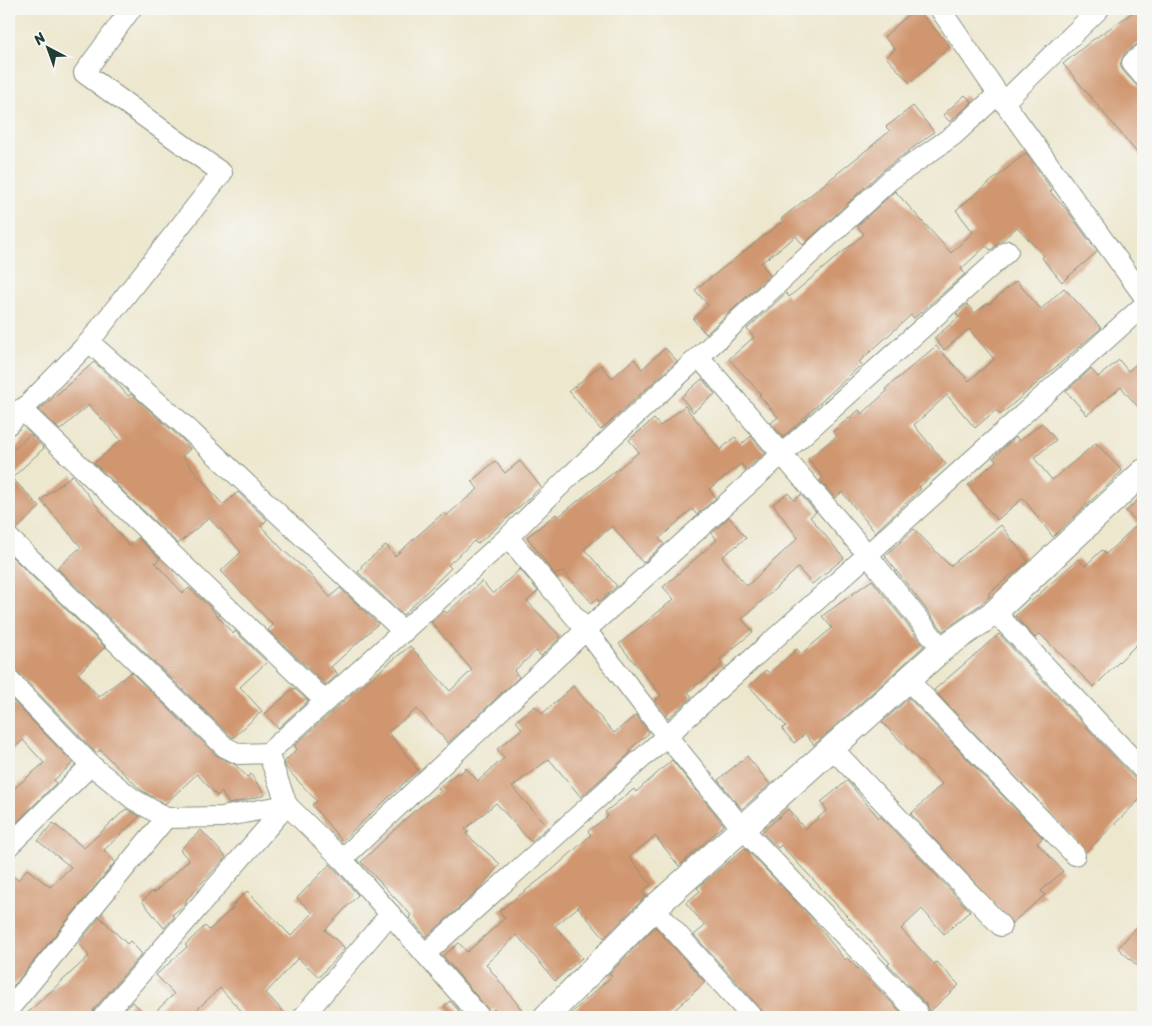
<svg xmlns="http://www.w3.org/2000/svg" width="1152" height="1026" viewBox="0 0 1152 1026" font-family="Sriracha,sans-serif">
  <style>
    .building { fill: #d0966f }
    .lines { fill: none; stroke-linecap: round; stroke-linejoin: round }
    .minor-casing { stroke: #869281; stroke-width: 22 }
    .tertiary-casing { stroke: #869281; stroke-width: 27 }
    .minor { stroke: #fff; stroke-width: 20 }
    .tertiary { stroke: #fff; stroke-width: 25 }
  </style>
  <rect width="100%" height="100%" fill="#f6f6f2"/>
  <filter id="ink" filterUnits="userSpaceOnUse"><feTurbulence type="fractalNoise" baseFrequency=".02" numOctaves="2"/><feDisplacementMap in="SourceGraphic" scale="10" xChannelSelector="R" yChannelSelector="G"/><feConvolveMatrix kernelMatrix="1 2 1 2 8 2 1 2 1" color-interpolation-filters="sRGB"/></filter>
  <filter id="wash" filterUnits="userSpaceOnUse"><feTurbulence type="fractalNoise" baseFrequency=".0096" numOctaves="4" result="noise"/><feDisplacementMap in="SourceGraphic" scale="20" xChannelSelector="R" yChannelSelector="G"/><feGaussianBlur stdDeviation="1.12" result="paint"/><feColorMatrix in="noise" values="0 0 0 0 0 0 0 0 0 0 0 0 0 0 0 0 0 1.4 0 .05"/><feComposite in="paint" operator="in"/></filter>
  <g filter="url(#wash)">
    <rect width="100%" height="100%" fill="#ede7ce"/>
    <g id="blocks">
      <g class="building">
        <path d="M914 9H917L950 46 910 83 886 57 895 49 884 37Z"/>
        <path d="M1138 9H1143V42L1136 45 1124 54 1120 65 1123 71 1143 92V160L1063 64 1091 41Z"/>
        <path d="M965 95 972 102 950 122 943 115Z"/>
        <path d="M913 106 934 132 882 171 803 245 796 236 761 263 770 275 706 334 693 319 708 305 695 290 783 221 781 219 890 131 886 127Z"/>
        <path d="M1026 153 1052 190 1050 192 1067 210 1097 252 1062 282 1042 258 1044 256 1017 227 991 250 986 246 961 269 965 274 914 318 911 315 859 362 862 364 783 437 771 423 778 417 759 395 761 394 729 359 754 337 747 329 786 293 789 297 864 234 857 226 895 191 951 253 973 232 956 210Z"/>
        <path d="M1016 281 1041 309 1064 288 1101 328 1000 415 996 410 975 428 947 395 914 425 946 464 919 487 921 489 875 532 842 492 835 498 820 480 823 478 808 459 837 436 833 431 859 410 862 414 887 391 885 389 936 346 969 381 994 359 969 329 944 350 934 338 959 317 956 314 967 304 975 313 988 303 989 304Z"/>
        <path d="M665 348 677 361 601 430 569 391 601 365 612 378 634 359 642 369Z"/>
        <path d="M1143 358V413L1121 387 1087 415 1066 391 1091 369 1098 377 1119 360 1128 371Z"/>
        <path d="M94 362 116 382 128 396 131 394 184 441 190 449 182 456 223 505 238 492 267 520 261 526 285 552 305 569 330 597 340 588 378 624 331 667 338 674 326 685 268 630 273 625 221 571 241 552 220 528 219 529 209 518 178 544 94 463 121 440 89 405 60 430 39 410Z"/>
        <path d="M702 379 715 394 693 412 681 397Z"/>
        <path d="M685 406 720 450 735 437 742 444 751 436 765 453 746 470 741 464 709 489 716 498 697 515 692 509 659 539 664 544 643 563 612 526 584 549 617 586 599 602 597 599 592 603 563 571 555 575 527 537 556 514 558 517 639 452 629 440 654 419 660 426Z"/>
        <path d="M1042 423 1056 440 1034 458 1052 480 1096 443 1122 471 1053 537 1023 498 997 520 968 485 996 461 993 458 1011 441 1016 437 1019 441Z"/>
        <path d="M30 434 44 448 12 478 40 507 17 529 9 526V454Z"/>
        <path d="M495 461 505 473 520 461 541 487 495 529 477 544 474 541 448 565 451 568 403 615 358 572 362 568 361 566 386 545 395 556 443 513 446 516 478 489 472 481Z"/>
        <path d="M72 475 129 546 138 538 160 559 155 563 183 593 189 588 210 607 233 634 235 631 267 662 240 687 262 711 233 738 57 568 81 547 41 500Z"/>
        <path d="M788 493 794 500 801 495 816 512 810 517 844 558 812 584 798 568 742 619 753 632 719 660 723 664 688 692 692 697 668 718 655 701 661 695 619 644 674 599 663 587 717 540 712 533 729 517 746 538 722 557 747 586 798 538 773 504Z"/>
        <path d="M1143 496V638L1094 687 1040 634 1035 638 1015 616 1078 559 1085 566 1102 550 1106 554 1138 524 1126 511Z"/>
        <path d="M1001 525 1028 561 988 594 990 596 981 604 943 631 885 556 914 529 950 566Z"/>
        <path d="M9 554 105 647 78 674 99 697 131 672 217 756 236 765 247 777 251 774 265 795 229 804 221 792 217 796 197 774 165 804 141 790 100 750 96 753 18 672 9 665Z"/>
        <path d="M520 569 538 591 527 601 561 637 541 656 536 651 514 671 519 677 448 743 417 709 388 732 418 770 342 841 312 805 317 801 286 768 284 762 297 749 294 746 354 692 410 646 450 691 472 670 431 622 442 612 445 611 447 613 482 581 493 594Z"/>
        <path d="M872 580 924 646 814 745 805 734 794 743 782 729 786 726 749 686 766 670 769 673 797 649 801 654 832 628 822 616Z"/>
        <path d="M999 634 1134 778 1143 782V796L1086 852 934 690Z"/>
        <path d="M573 686 614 733 636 715 649 733 629 750 631 752 581 797 549 759 512 787 548 827 531 842 496 803 465 829 468 832 466 834 500 864 478 891 426 937 409 917 411 915 361 862 413 812 441 791 438 788 457 773 459 775 466 768 478 781 504 758 497 749 522 729 516 721 535 706 542 714Z"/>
        <path d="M294 688 308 701 278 728 265 714Z"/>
        <path d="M909 698 1043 838 1037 843 1063 871 1041 891 1045 895 1012 923 911 814 942 784 882 722Z"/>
        <path d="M12 700 73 763 54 780 56 783 9 830V793L44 763 23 740 9 753V704Z"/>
        <path d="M747 756 770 784 742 809 718 780Z"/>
        <path d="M672 760 724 825 679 866 655 836 629 857 651 884 642 892 646 896 604 938 578 907 555 926 582 958 555 981 517 935 486 964 523 1011 515 1017H500L494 1009 490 1012 443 956 459 943 467 952 505 918 499 911 551 871 591 835 588 831 608 816 605 812 634 789 636 792Z"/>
        <path d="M847 781 879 818 881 817 970 911 944 934 922 909 901 929 934 964 937 962 959 985 928 1013 926 1004 888 964 890 963 860 930 781 845 778 848 762 832 788 809 805 829 827 810 821 802Z"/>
        <path d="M126 809 140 816 104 850 115 862 9 991V873L18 880 27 869 50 887 71 867 38 841 53 823 84 848Z"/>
        <path d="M201 830 226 857 187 899 185 904 172 915 174 917 164 928 142 901 153 891 154 893 189 860 180 850Z"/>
        <path d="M745 848 809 915 845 960 847 958 906 1017H764L761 1009 694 935 705 926 686 903 700 891 697 888Z"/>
        <path d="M330 864 358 895 325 930 345 948 319 977 298 958 266 993 288 1017H247L220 988 189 1017H150L174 994 156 975 187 947 185 945 205 926 209 930 233 908 232 906 247 891 291 936 313 913 297 898Z"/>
        <path d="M100 917 127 944 130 941 142 954 94 1009 91 1017H23L89 956 79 943Z"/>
        <path d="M1143 920V971L1118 948Z"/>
        <path d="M655 927 705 982 667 1017H567L612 976 609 974Z"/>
        <path d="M450 1001 464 1017H454L444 1006Z"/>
        <path d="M132 1002 136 1005 147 1017H119Z"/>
      </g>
    </g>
  </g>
  <g filter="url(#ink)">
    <use href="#blocks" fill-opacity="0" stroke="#869281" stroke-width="1"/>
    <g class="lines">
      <defs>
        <g id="minor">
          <path d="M131 9 84 73 222 173 89 342 185 426 404 632"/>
          <path d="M940 9 998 94 1143 295"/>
          <path d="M1143 54 1132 63 1143 76"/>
          <path d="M1004 102 1099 9"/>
          <path d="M699 357 867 554 942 649"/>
          <path d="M21 409 325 701"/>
          <path d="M9 424 89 342"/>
          <path d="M508 537 586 630 662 730 742 828 917 1012"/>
          <path d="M9 538 225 747 239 754 268 753 287 805 103 1017"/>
          <path d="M995 612 1143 770"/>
          <path d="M9 680 91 765 133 799 166 818 222 817 287 805 342 859 480 1017"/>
          <path d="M908 680 1075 855"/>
          <path d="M832 748 1001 926"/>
          <path d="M268 753 508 537 572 474 890 180 954 135 998 94"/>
          <path d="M9 846 91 765"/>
          <path d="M342 859 586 630 1008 251"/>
          <path d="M654 908 752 1017"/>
          <path d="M425 954 1143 306"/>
          <path d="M9 1009 166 818"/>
          <path d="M303 1017 390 914"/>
        </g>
        <path id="tertiary" d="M546 1017 654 908 942 649 995 612 1143 472"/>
      </defs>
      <use href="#minor" class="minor-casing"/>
      <use href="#tertiary" class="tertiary-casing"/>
      <use href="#minor" class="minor"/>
      <use href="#tertiary" class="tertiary"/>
    </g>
  </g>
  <rect width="1152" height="1026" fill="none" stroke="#f6f6f2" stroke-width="30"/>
  <g transform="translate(48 48) rotate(319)" stroke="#f6f6f2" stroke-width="4" paint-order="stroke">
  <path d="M0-4L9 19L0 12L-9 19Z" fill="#1f3d34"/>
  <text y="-8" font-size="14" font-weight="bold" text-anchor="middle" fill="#1f3d34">N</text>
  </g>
</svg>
